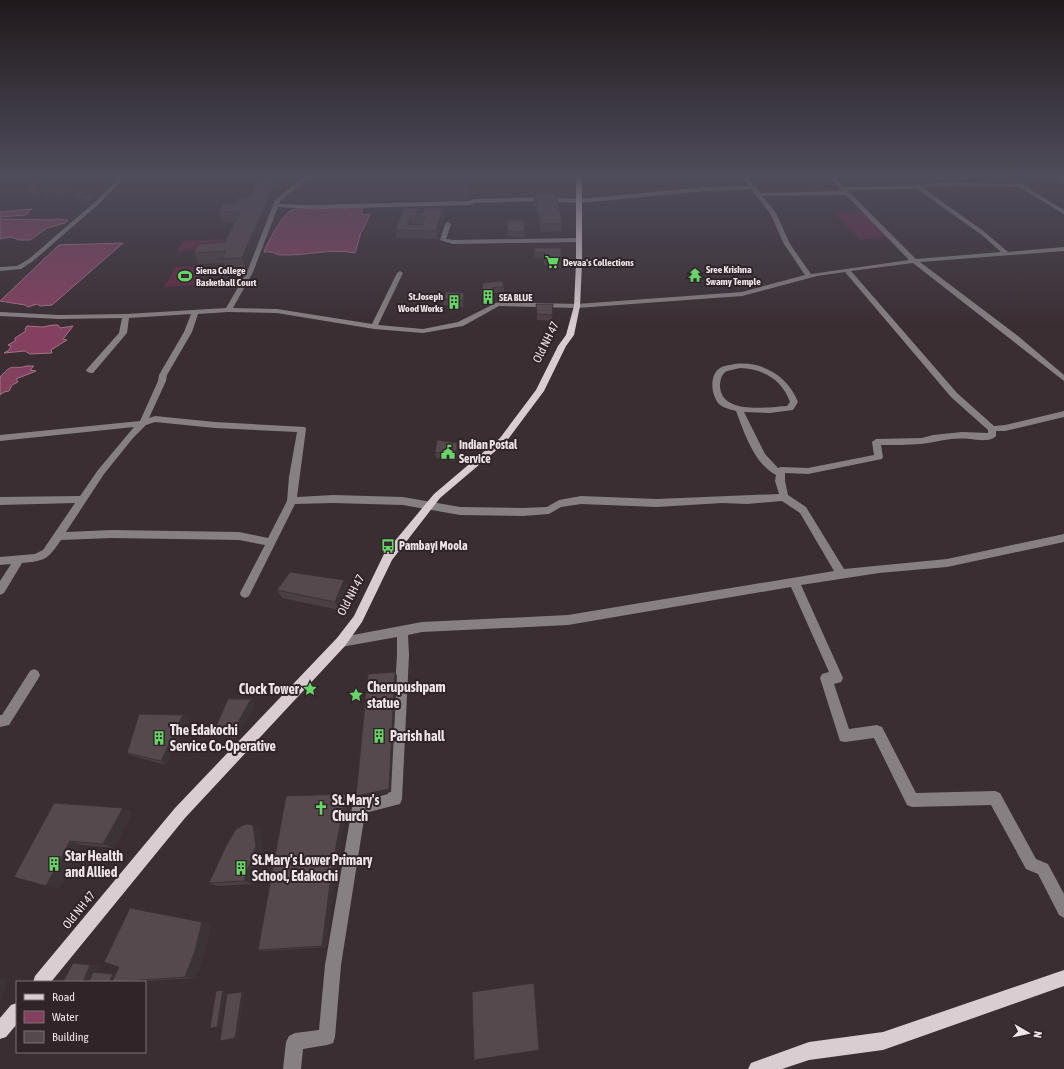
<svg xmlns="http://www.w3.org/2000/svg" width="1064" height="1069" viewBox="0 0 1064 1069" font-family="'Asap Condensed',sans-serif">
  <style>
    .built { fill: #4a383f }
    .green { fill: #612c44 }
    .water { fill: #84415f; stroke: #a47288 }
    .lines { fill: none; stroke-linecap: round; stroke-linejoin: round }
    .minor { fill: #868082; fill-rule: evenodd }
    .major { fill: #dacdd2; fill-rule: evenodd }
    .wall { fill: #4a3f43; fill-rule: evenodd }
    .shaded-wall { fill: #3c3337 }
    .building { fill: #56494e; stroke: #3c3337; fill-rule: evenodd }
    .labels { text-anchor: middle; stroke-width: 4; stroke-linejoin: round; paint-order: stroke }
    .far-poi-label { font-size: 10px; font-weight: bold; fill: #ede5e8; stroke: #302429; text-anchor: start }
    .street-label { font-size: 12px; fill: #ede5e8; stroke: #302429 }
    .poi-label { font-size: 12px; font-weight: bold; fill: #ede5e8; stroke: #302429; text-anchor: start }
    .near-poi-label { font-size: 14px; font-weight: bold; fill: #ede5e8; stroke: #302429; text-anchor: start }
  </style>
  <rect width="100%" height="100%" fill="#3a2e33"/>
  <path class="built" d="M460 176 469 179 467 202 424 200 287 202 284 198 304 180 319 177Z"/>
  <g class="green">
    <path d="M863 212 888 236 861 240 834 213Z"/>
    <path d="M225 239 219 249 177 251 183 241Z"/>
    <path d="M204 266 194 285 164 287 176 267Z"/>
  </g>
  <g class="water">
    <path d="M332 207 343 209 355 207 363 209 361 213 365 215 370 214 363 230 361 232 355 253C331 248 306 256 282 255 274 255 275 251 264 252 267 243 283 213 292 210 304 207 319 211 332 207Z"/>
    <path d="M32 209 26 215 0 217V212Z"/>
    <path d="M0 219 52 220 57 219 68 220 65 223 47 228 30 240H20L11 237 0 239Z"/>
    <path d="M123 243 52 305 40 306 37 304 28 307 25 305 0 301 59 245Z"/>
    <path d="M54 325H58L60 328 73 326 63 339 67 340 51 350 52 353 30 354 25 351 4 353 9 350 11 346 8 345 15 341V338L26 331 25 329 27 326 42 327Z"/>
    <path d="M26 366H34L30 370 36 371 16 379 18 382 12 385 9 391 4 392 0 395V377C3 374 6 370 10 368 15 366 19 369 26 366Z"/>
  </g>
  <g class="lines">
    <g class="minor">
      <path d="M121 176H126L100 203 33 261 21 269 0 271V267L17 266 29 259 96 201Z"/>
      <path d="M315 176H336L305 180 280 201 279 204 311 205 469 201 474 199 548 197 579 199 707 187 748 186 741 176H746L760 193 842 191 828 176H833L844 187 908 186 944 182 1004 184 1020 183 1064 210V214L1062 213 1019 187 944 186 923 188 986 233 1008 252 1064 247V251L920 262 1018 336 1064 375V381L913 263 851 271 957 393 994 426 1005 425 1064 411V417L1005 431H996V436C991 442 977 440 970 439 952 437 938 442 921 444 908 445 894 445 881 445L883 457 882 459 808 474 785 473V481L788 495 806 507 844 569 947 559 1064 534V542L947 567 879 573 801 585 843 678 841 682 834 684 849 729 877 725 882 727 916 793 995 791 1000 793 1036 859 1048 864 1064 894V918L1059 915 1038 874 1026 869 991 805 912 807 907 805 874 738 845 742 840 741 820 678 822 674 829 672 791 587 568 625 422 632 408 635 409 655 402 799 400 804 365 813 341 965 335 1037 333 1043 327 1045 303 1049 301 1069H283L286 1042 289 1036 295 1033 319 1030 325 965 352 808 354 803 388 794 397 655V637L341 647 337 646 335 642 337 638 422 622 568 615 834 571 800 513 782 501 747 504 722 503 657 507 581 504 561 507 549 514 523 516 460 515 403 505 333 503 295 504 249 596 245 598 241 596 240 593 265 545 239 540 112 538 61 540C48 559 46 561 22 563L4 593 0 595V581L11 564 0 565V557L35 554 43 550 75 503 0 505V497L80 496 98 470 134 427 0 441V435L140 421 158 381 159 375 184 332 191 314 129 318 127 333 93 373H90L86 371 87 369 119 333 122 318 59 319 0 316V312L59 315 126 314 226 308 247 272 275 200 302 178ZM751 189 770 213 784 244 805 275 742 292 577 304 498 302 458 322 423 329 378 325 403 273 400 271 397 273 372 324 277 309 233 308 253 272 278 207 311 209 470 205 475 203 548 201 579 203 707 191ZM917 189 982 235 1001 252 916 259 847 190ZM845 195V194L909 260 811 274 790 244 776 213 762 196ZM845 272 951 397 988 430V433L962 432 933 435 922 438 876 439 872 442 874 455 808 468 781 467 778 468 765 454 744 412 770 413 793 410 798 402C788 376 763 361 735 364 731 365 725 365 720 368 709 375 711 395 719 404 723 408 730 409 736 411 744 432 754 464 776 475L775 481 779 494 657 499 581 496 559 500 547 507 523 508 460 507 403 497 333 495 297 497 306 429 305 427 215 422 155 416 149 418 166 381 167 375 192 332 198 314 228 312 277 313 374 329 423 333 463 326 499 306 577 308 742 296 817 276ZM740 368C763 369 782 379 790 402L787 406C769 407 722 415 720 387 720 381 721 374 727 371ZM155 422 215 428 297 432 289 477 287 501 268 538 239 532 112 530 66 532 104 474 133 438 146 425Z"/>
      <path d="M1054 176H1060L1064 179V183Z"/>
      <path d="M448 222 451 224 446 239 453 240 579 238 582 240 579 242 453 244 440 240 445 224Z"/>
      <path d="M34 669 38 671 40 675 38 679 9 725 0 727V715H2L30 671Z"/>
    </g>
    <g class="major">
      <path d="M576 176H582V263L580 306 574 335 566 346 544 391 506 442 440 498 392 560 362 622 345 646 185 818 51 982H33L35 976 175 808 337 638 354 616 384 554 434 494 500 438 536 390 558 346 566 335 574 306 576 263Z"/>
      <path d="M1064 970V986L883 1050 809 1060 782 1069H748L751 1063 809 1042 883 1032Z"/>
      <path d="M17 1003V1024L6 1037 0 1039V1018L11 1005Z"/>
    </g>
  </g>
  <g class="wall">
    <path d="M39 176H108L105 180 53 182 40 195H31L27 187Z"/>
    <path d="M282 182 246 269 227 270 224 263 199 264 194 253 225 242 235 222 223 223 219 212 235 203 250 197Z"/>
    <path d="M72 189 68 192H66L67 194 63 196H56L55 194 61 191 60 190Z"/>
    <path d="M53 190 55 192 51 196H45L43 193Z"/>
    <path d="M84 192 86 195 85 196 96 198 91 201H82L81 199 74 198 73 195Z"/>
    <path d="M534 193 562 223V231L541 232 534 200Z"/>
    <path d="M418 208V213H423L443 208 444 216 437 239 396 238 395 230ZM412 224H423L422 225H411Z"/>
    <path d="M524 223 525 238 507 236V231Z"/>
    <path d="M534 248H561V266L544 265V259L534 257Z"/>
    <path d="M504 287V292L493 293 492 301 484 302 482 288Z"/>
    <path d="M464 293V299L463 307 443 305V299Z"/>
    <path d="M536 304H553L552 321 537 320Z"/>
    <path d="M457 443 458 455 455 461 436 458 435 452Z"/>
    <path d="M344 580 348 588 339 610 282 598 277 590Z"/>
    <path d="M251 699 255 704 236 739 219 735 214 731Z"/>
    <path d="M183 715 188 719 166 765 133 756 127 753Z"/>
    <path d="M346 794 349 797 335 871 326 947 263 951 258 950Z"/>
    <path d="M123 808 132 812 114 848 81 845 59 889 14 877Z"/>
    <path d="M259 829 263 850 252 884 217 886 209 883Z"/>
    <path d="M202 922 211 924 204 953 195 978 132 982H63L73 963 99 966 96 972 115 974Z"/>
  </g>
  <g class="shaded-wall">
    <path d="M47 176H49L53 182 40 195 35 187Z"/>
    <path d="M103 176H108L105 180Z"/>
    <path d="M278 176H281L282 182 246 269 242 258Z"/>
    <path d="M71 187 72 189 68 192 67 190Z"/>
    <path d="M53 190 55 192 51 196 49 193Z"/>
    <path d="M65 191 67 194 63 196 62 194Z"/>
    <path d="M84 192 86 195 81 199 80 196Z"/>
    <path d="M95 195 96 198 91 201 90 199Z"/>
    <path d="M443 208 444 216 437 239 436 231Z"/>
    <path d="M410 216 412 224 409 231 407 225Z"/>
    <path d="M493 287V293L492 301V296Z"/>
    <path d="M464 293V299L463 307V301Z"/>
    <path d="M457 443 458 455 455 461 454 455Z"/>
    <path d="M344 580 348 588 339 610 335 602Z"/>
    <path d="M395 672 397 676 391 792 359 800 356 796Z"/>
    <path d="M251 699 255 704 236 739 231 735Z"/>
    <path d="M183 715 188 719 166 765 161 761Z"/>
    <path d="M346 794 349 797 335 871 326 947 322 946 332 868Z"/>
    <path d="M123 808 132 812 114 848 103 844Z"/>
    <path d="M253 825 259 829 263 850 252 884 244 881Z"/>
    <path d="M70 841 81 845 59 889 46 886Z"/>
    <path d="M202 922 211 924 204 953 195 978 185 977Z"/>
    <path d="M90 965 99 966 91 982H83Z"/>
    <path d="M113 974H117L113 982H109Z"/>
    <path d="M0 979H8L0 1003Z"/>
    <path d="M223 990H226L220 1027H217Z"/>
    <path d="M242 992H244L238 1038H235Z"/>
  </g>
  <g class="building">
    <path d="M39 176H47L35 187H27Z"/>
    <path d="M260 176H278L242 258 222 259 226 251 194 253 199 244 225 242 240 212H219L224 203H235L238 198 250 197Z"/>
    <path d="M64 187H71L67 190H60Z"/>
    <path d="M47 190H53L49 193H43Z"/>
    <path d="M58 191H65L62 194H55Z"/>
    <path d="M77 192H84L80 196 73 195Z"/>
    <path d="M534 193 556 194 562 223 541 224Z"/>
    <path d="M95 195 90 199H81L84 196Z"/>
    <path d="M404 208H418L416 213H423L424 208H443L436 231 395 230ZM410 216H425L422 225H407Z"/>
    <path d="M508 220H522L524 223 525 232 507 231Z"/>
    <path d="M534 248H561V260H544L545 253 534 252Z"/>
    <path d="M502 281 504 287H493L492 296 484 297 482 283Z"/>
    <path d="M446 292 464 293 463 301 443 299Z"/>
    <path d="M536 304H553L552 315 537 314Z"/>
    <path d="M437 440 457 443V449L454 455 435 452Z"/>
    <path d="M290 572 344 580 335 602 277 590Z"/>
    <path d="M395 672 389 789 356 796 368 674Z"/>
    <path d="M228 699H251L231 735 214 731Z"/>
    <path d="M139 714 183 715 161 761 127 753Z"/>
    <path d="M346 794 332 868 322 946 258 950 286 796Z"/>
    <path d="M54 803 123 808 103 844 70 841 46 886 14 877Z"/>
    <path d="M246 824 253 825 256 846 244 881 209 883 225 848 236 829Z"/>
    <path d="M130 908 202 922 195 951 185 977 112 982 119 967 104 962Z"/>
    <path d="M73 963 90 965 83 982H63Z"/>
    <path d="M93 972 113 974 109 982H89Z"/>
    <path d="M534 983 539 1050 474 1060 472 992Z"/>
    <path d="M223 990 217 1027 210 1028 216 991Z"/>
    <path d="M242 992 235 1038 220 1041 227 994Z"/>
  </g>
  <linearGradient id="sky" x2="0" y2="1"><stop stop-color="#20191c"/><stop offset="0.54" stop-color="#4f4c5b"/><stop offset="1" stop-color="#4f4c5b" stop-opacity="0"/></linearGradient>
  <rect width="1064" height="326" fill="url(#sky)"/>
  <defs>
    <symbol id="supermarket-bare" viewBox="-9 -9 18 18"><path d="M-6-5.5h2.5l.6 2H6L4.5 2H-2.5L-4.4-4H-6ZM-1.5 3.2a1.3 1.3 0 1 0 .1 0ZM3 3.2a1.3 1.3 0 1 0 .1 0Z" fill="#66d466" stroke="#302429" stroke-width="2.5" paint-order="stroke"/></symbol>
    <symbol id="temple-bare" viewBox="-9 -9 18 18"><path d="M0-6L5-2H3V0L6.5 2.5H4V6H1.5V3h-3V6H-4V2.5H-6.5L-3 0V-2H-5Z" fill="#66d466" stroke="#302429" stroke-width="2.5" paint-order="stroke"/></symbol>
    <symbol id="stadium-bare" viewBox="-9 -9 18 18"><path d="M0-5a6.5 5 0 1 0 0 10a6.5 5 0 1 0 0-10ZM-3.5-1.8h7v3.6h-7Z" fill="#66d466" stroke="#302429" stroke-width="2.5" paint-order="stroke"/></symbol>
    <symbol id="building-bare" viewBox="-9 -9 18 18"><path d="M-4-6H4V6H1V3H-1V6H-4ZM-2.5-4.3h1.7v1.8h-1.7ZM.8-4.3h1.7v1.8H.8ZM-2.5-1h1.7V.8h-1.7ZM.8-1h1.7V.8H.8Z" fill="#66d466" stroke="#302429" stroke-width="2.5" paint-order="stroke"/></symbol>
    <symbol id="civic-bare" viewBox="-9 -9 18 18"><path d="M-.6-6.5H3V-4.5H.6V-3L4-1V1h2V6H-6V1h2V-1L-.6-3ZM-1.2 2.5V6h2.4V2.5Z" fill="#66d466" stroke="#302429" stroke-width="2.5" paint-order="stroke"/></symbol>
    <symbol id="bus-bare" viewBox="-9 -9 18 18"><path d="M-5-6H5V4H4V6H2V4H-2V6H-4V4H-5ZM-3.5-4V0h7V-4ZM-3.5 1.2v1.5H-2V1.2ZM2 1.2v1.5H3.5V1.2Z" fill="#66d466" stroke="#302429" stroke-width="2.5" paint-order="stroke"/></symbol>
    <symbol id="sight-bare" viewBox="-9 -9 18 18"><path d="M0-6L1.8-2.2L6-1.7L2.9 1.2L3.7 5.4L0 3.3L-3.7 5.4L-2.9 1.2L-6-1.7L-1.8-2.2Z" fill="#66d466" stroke="#302429" stroke-width="2.5" paint-order="stroke"/></symbol>
    <symbol id="church-bare" viewBox="-9 -9 18 18"><path d="M-1.2-6h2.4v3.5h3.3v2.4h-3.3V6h-2.4V-.1h-3.3v-2.4h3.3Z" fill="#66d466" stroke="#302429" stroke-width="2.5" paint-order="stroke"/></symbol>
  </defs>
  <g fill-rule="evenodd">
    <use href="#supermarket-bare" x="542" y="252" width="20" height="20"/>
    <use href="#temple-bare" x="685" y="265" width="20" height="20"/>
    <use href="#stadium-bare" x="175" y="266" width="20" height="20"/>
    <use href="#building-bare" x="478" y="287" width="20" height="20"/>
    <use href="#building-bare" x="444" y="292" width="20" height="20"/>
    <use href="#civic-bare" x="438" y="442" width="20" height="20"/>
    <use href="#bus-bare" x="378" y="536" width="20" height="20"/>
    <use href="#sight-bare" x="300" y="679" width="20" height="20"/>
    <use href="#sight-bare" x="346" y="685" width="20" height="20"/>
    <use href="#building-bare" x="369" y="726" width="20" height="20"/>
    <use href="#building-bare" x="149" y="728" width="20" height="20"/>
    <use href="#church-bare" x="311" y="798" width="20" height="20"/>
    <use href="#building-bare" x="44" y="854" width="20" height="20"/>
    <use href="#building-bare" x="231" y="858" width="20" height="20"/>
  </g>
  <g class="labels">
    <g class="far-poi-label">
      <text x="563" y="266">Devaa's Collections</text>
      <text x="706" y="273">Sree Krishna<tspan x="706" dy="12">Swamy Temple</tspan></text>
      <text x="196" y="274">Siena College<tspan x="196" dy="12">Basketball Court</tspan></text>
      <text x="443" y="300" text-anchor="end">St.Joseph<tspan x="443" dy="12">Wood Works</tspan></text>
      <text x="499" y="301">SEA BLUE</text>
    </g>
    <g class="street-label">
      <text transform="translate(546 342) rotate(-64)" y="4">Old NH 47</text>
      <text transform="translate(351 595) rotate(-62)" y="4">Old NH 47</text>
      <text transform="translate(79 910) rotate(-51)" y="4">Old NH 47</text>
    </g>
    <g class="poi-label">
      <text x="459" y="449">Indian Postal<tspan x="459" dy="14">Service</tspan></text>
      <text x="399" y="550">Pambayi Moola</text>
    </g>
    <g class="near-poi-label">
      <text x="367" y="692">Cherupushpam<tspan x="367" dy="16">statue</tspan></text>
      <text x="299" y="694" text-anchor="end">Clock Tower</text>
      <text x="170" y="735">The Edakochi<tspan x="170" dy="16">Service Co-Operative</tspan></text>
      <text x="390" y="741">Parish hall</text>
      <text x="332" y="805">St. Mary's<tspan x="332" dy="16">Church</tspan></text>
      <text x="65" y="861">Star Health<tspan x="65" dy="16">and Allied</tspan></text>
      <text x="252" y="865">St.Mary's Lower Primary<tspan x="252" dy="16">School, Edakochi</tspan></text>
    </g>
  </g>
  <rect x="16" y="981" width="130" height="72" fill="#302429" stroke="#7c7175"/>
  <rect x="24" y="994" width="20" height="6" fill="#dacdd2" stroke="#7c7175"/>
  <text x="52" y="1001" font-size="12" fill="#ede5e8">Road</text>
  <rect x="24" y="1011" width="20" height="12" fill="#84415f" stroke="#7c7175"/>
  <text x="52" y="1021" font-size="12" fill="#ede5e8">Water</text>
  <rect x="24" y="1031" width="20" height="12" fill="#56494e" stroke="#7c7175"/>
  <text x="52" y="1041" font-size="12" fill="#ede5e8">Building</text>
  <g transform="translate(1028 1033) rotate(99)" stroke="#302429" stroke-width="3" paint-order="stroke">
  <path d="M0-3L7 15L0 10L-7 15Z" fill="#ede5e8"/>
  <text y="-6" font-size="11" font-weight="bold" text-anchor="middle" fill="#ede5e8">N</text>
  </g>
</svg>
